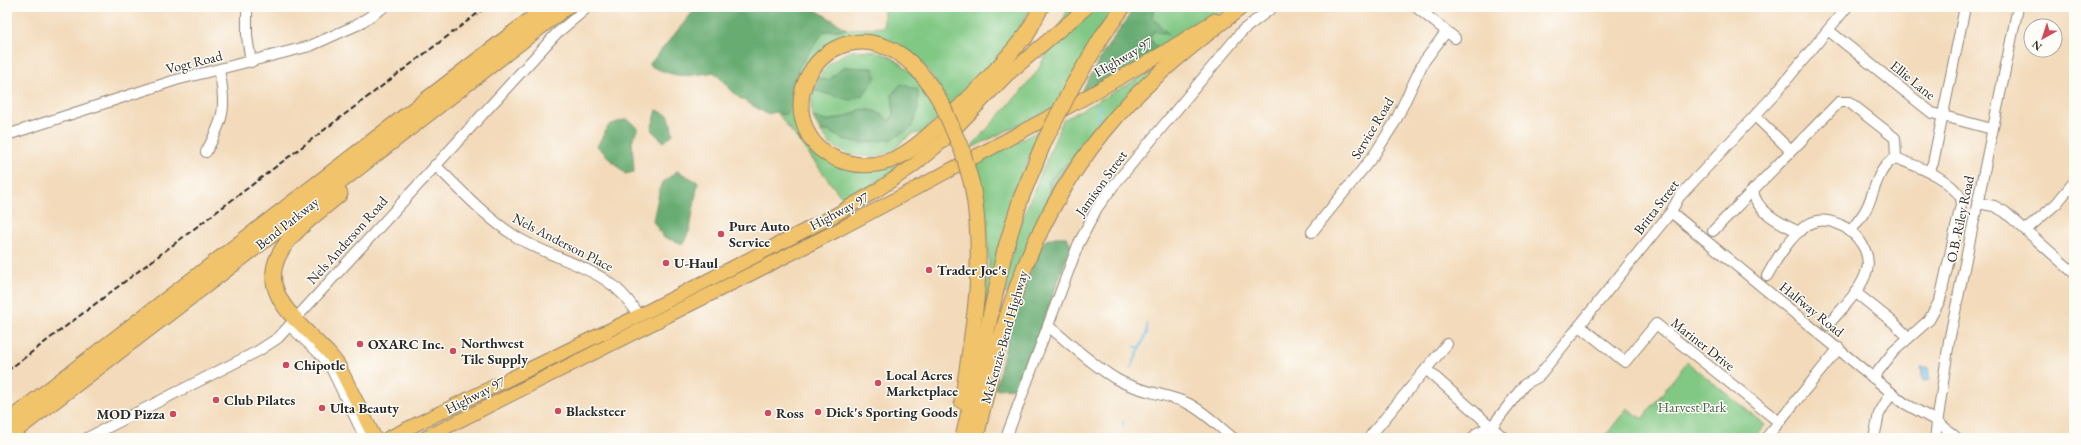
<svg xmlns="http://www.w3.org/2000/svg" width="2081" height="445" viewBox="0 0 2081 445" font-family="'EB Garamond',serif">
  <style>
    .green { fill: #81c884; stroke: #567a58 }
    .forest { fill: #68ac72; stroke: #4a6c4e }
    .water { fill: #6abde6; stroke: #4a7488 }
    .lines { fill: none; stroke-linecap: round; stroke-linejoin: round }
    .stream { stroke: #6abde6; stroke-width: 2 }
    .minor-casing { stroke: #8f8272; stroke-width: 12 }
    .major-casing { stroke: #8f8272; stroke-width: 15 }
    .highway-casing { stroke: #8f8272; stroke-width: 17 }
    .minor { stroke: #fff; stroke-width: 10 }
    .major { stroke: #f1c36a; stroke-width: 13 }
    .highway { stroke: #f1c36a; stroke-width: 15 }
    .rail { stroke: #2b2b2b; stroke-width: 2; stroke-dasharray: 6 3; stroke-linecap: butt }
    .highway-bridge-casing { stroke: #8f8272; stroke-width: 17; stroke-linecap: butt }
    .highway-bridge { stroke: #f1c36a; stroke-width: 15 }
    .poi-dot { fill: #d1495b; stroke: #fdfcf7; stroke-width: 1.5 }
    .labels { text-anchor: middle; stroke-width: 3; stroke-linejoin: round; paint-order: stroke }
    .street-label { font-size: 14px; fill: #2b2b2b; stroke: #fdfcf7 }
    .poi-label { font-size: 14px; font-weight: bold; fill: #2b2b2b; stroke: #fdfcf7; text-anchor: start }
    .park-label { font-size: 14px; fill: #49624a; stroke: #fdfcf7 }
  </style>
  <rect width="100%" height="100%" fill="#fdfcf7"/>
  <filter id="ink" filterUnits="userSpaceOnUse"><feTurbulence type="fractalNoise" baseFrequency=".025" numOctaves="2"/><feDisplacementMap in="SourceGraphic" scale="8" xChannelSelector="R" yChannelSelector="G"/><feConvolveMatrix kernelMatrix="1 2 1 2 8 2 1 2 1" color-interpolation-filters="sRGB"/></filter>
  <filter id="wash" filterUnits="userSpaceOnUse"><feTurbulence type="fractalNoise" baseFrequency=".012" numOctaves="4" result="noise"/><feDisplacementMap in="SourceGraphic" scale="16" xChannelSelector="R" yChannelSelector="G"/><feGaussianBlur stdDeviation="0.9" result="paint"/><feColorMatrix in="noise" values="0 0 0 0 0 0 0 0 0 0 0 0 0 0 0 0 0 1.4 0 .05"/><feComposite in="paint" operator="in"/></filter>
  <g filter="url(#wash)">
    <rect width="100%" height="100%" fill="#f3daba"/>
    <g class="green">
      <path d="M884 7H1031C1011 47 981 78 951 110 940 87 927 62 904 50 895 45 852 43 839 41L800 87 797 80 798 68 824 31 884 27Z"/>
      <path d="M1069 7H1119L1062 104 969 149 1024 88 1038 70Z"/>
      <path d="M1154 7H1228L1162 52 1153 43 1150 37 1154 31 1167 34 1152 17Z"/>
      <path d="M852 51C859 51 867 50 874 51 906 57 927 91 940 117L921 133 913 134 901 142 893 152 874 157 850 155 830 144 820 131H829L842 139H892L901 84 892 94 894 114 890 121 875 111 862 109 845 117 825 121 813 117 811 109 813 90 850 100 856 68 844 67 829 80 818 79C828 63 834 58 852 51Z"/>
      <path d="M1154 70 1075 162 1066 163 1048 182 1051 197 1007 294 1003 293 1018 229 1063 120Z"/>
      <path d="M793 108C796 127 805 139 817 154L898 166 895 171 845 202 776 111 784 115Z"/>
      <path d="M1045 127 1028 160 1016 209 982 318 989 263 987 229 975 165Z"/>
      <path d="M1687 362 1765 425 1755 438H1604L1627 408 1642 419Z"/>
    </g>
    <g class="forest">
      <path d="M697 7H811L847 29 824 31 798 68 797 80 800 87 793 108 784 115 776 112 767 114 738 97 714 72C686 77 675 78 649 65Z"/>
      <path d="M1135 7H1154L1152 17 1168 34 1154 31 1150 37 1153 43 1162 52 1081 93 1104 52Z"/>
      <path d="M844 67 873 68 876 77 863 95 850 100 813 90 818 79 829 80Z"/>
      <path d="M901 84 918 90V111L911 128 892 139 863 143 842 139 829 131H820L813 117 826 121 845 117 862 109 875 111 890 121 894 114 892 94Z"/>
      <path d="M657 110 669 116 673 134 664 142 651 130Z"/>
      <path d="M627 119 638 128 632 141 634 172 625 174 597 146 609 125Z"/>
      <path d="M1075 162 1051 197 1048 182 1066 163Z"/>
      <path d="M677 171 698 182 690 229 683 244 663 237 653 221 661 184Z"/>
      <path d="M1055 237H1067L1071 246 1023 377 1014 388 995 389C1008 339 1019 287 1044 241Z"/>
    </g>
    <path class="water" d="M1921 367H1928L1930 380 1923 381Z"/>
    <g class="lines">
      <g class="stream">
        <path d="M1098 120 1100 105"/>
        <path d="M1135 347H1140"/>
        <path d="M1131 368 1147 332V324"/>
        <path d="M1123 427V422"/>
      </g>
    </g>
  </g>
  <g filter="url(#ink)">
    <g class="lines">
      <defs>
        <g id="minor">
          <path d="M247 7V37L251 62"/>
          <path d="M1416 7 1455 38"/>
          <path d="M1828 30 1932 113 1992 129"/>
          <path d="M1755 116 1790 150"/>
          <path d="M7 135 176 80 310 46 357 25 384 7"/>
          <path d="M206 152C224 119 227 107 219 70"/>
          <path d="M435 165C460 189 485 217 515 236 557 263 614 267 638 316"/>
          <path d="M1929 171 1933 163 1965 7"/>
          <path d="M1753 189C1754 211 1782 224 1799 232"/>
          <path d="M1977 203 1994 206 2005 212 2074 273"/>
          <path d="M1671 212 1904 403 1938 422 1957 438"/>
          <path d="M2026 230 2057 203 2074 182"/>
          <path d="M1713 231 1839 102H1849L1895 138 1896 158"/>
          <path d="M1312 232 1374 155 1395 122 1423 63 1446 32"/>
          <path d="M1850 232C1856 223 1864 215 1868 205 1875 190 1878 166 1896 158 1918 167 1951 178 1962 200L1940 300 1929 320 1894 351 1873 378"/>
          <path d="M1767 276C1775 261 1793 232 1809 224 1835 210 1874 242 1867 270 1862 290 1841 309 1828 325"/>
          <path d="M1855 292 1894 323 1908 337"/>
          <path d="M290 326 323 357 331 368 365 438"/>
          <path d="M1048 326C1071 344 1093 366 1118 380 1139 392 1164 393 1187 403 1204 411 1218 426 1233 438"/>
          <path d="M1580 326 1625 362 1656 324 1779 422"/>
          <path d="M1426 369 1447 344"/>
          <path d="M87 438 258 351 278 338 556 34 588 7"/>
          <path d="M1006 438 1078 245 1097 208 1114 185 1232 43 1243 30 1273 7"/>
          <path d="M1374 438 1371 435 1426 369 1504 438"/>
          <path d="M1473 438 1477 433 1489 427"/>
          <path d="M1483 438 1525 384 1538 377 1671 212 1679 197 1774 95 1847 7"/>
          <path d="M1766 438 1839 348"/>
          <path d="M1874 438 1879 414 1891 393"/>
          <path d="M1935 438 1949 341 2018 7"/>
        </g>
        <g id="major">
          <path d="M295 319 328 352 338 364 375 438"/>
          <path d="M388 438 638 316 835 215 876 191 913 166 943 141 1007 75 1087 7"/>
          <path d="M425 438 836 231 1081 100 1158 56 1215 20"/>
        </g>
        <g id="highway">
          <path d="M1025 38 1041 7"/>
          <path d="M1073 85 1103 35 1123 7"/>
          <path d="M942 104C924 73 901 44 863 42 821 41 791 86 804 124 815 159 857 172 889 161 905 156 919 144 931 133 968 102 999 68 1029 31"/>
          <path d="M295 319C242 264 299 229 340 194"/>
          <path d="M962 401C974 327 986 259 972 185"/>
          <path d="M7 422 547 7"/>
          <path d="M7 437 273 234 566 7"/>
          <path d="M963 438 1005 250 1021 198 1044 142"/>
          <path d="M976 438C1004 313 1031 213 1118 115 1154 74 1198 41 1241 7"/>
        </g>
      </defs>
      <use href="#minor" class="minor-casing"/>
      <use href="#major" class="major-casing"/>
      <use href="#highway" class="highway-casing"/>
      <use href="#minor" class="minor"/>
      <use href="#major" class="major"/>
      <use href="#highway" class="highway"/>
      <path class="rail" d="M7 371 486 7"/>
      <defs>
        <g id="highway-bridge">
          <path d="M942 104 963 153 972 185"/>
          <path d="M1044 142 1073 85"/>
        </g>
      </defs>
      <use href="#highway-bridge" class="highway-bridge-casing"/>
      <use href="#highway-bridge" class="highway-bridge"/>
    </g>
  </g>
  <g class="poi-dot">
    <circle cx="721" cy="234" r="4"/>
    <circle cx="666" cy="263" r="4"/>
    <circle cx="929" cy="270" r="4"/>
    <circle cx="360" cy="344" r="4"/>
    <circle cx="453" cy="351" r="4"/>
    <circle cx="286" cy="365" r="4"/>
    <circle cx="878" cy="383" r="4"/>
    <circle cx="216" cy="400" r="4"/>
    <circle cx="322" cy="408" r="4"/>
    <circle cx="558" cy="411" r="4"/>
    <circle cx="818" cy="412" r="4"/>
    <circle cx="768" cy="413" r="4"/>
    <circle cx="173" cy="414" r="4"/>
  </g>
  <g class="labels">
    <g class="street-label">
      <text transform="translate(1123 57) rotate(-30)" y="5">Highway 97</text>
      <text transform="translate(194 62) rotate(-14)" y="5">Vogt Road</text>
      <text transform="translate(1913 80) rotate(39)" y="5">Ellie Lane</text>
      <text transform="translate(1372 128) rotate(-59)" y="5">Service Road</text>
      <text transform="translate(1101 183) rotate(-54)" y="5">Jamison Street</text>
      <text transform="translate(1656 207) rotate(-53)" y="5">Britta Street</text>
      <text transform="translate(839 211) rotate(-28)" y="5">Highway 97</text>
      <text transform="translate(1960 219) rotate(-78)" y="5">O.B. Riley Road</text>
      <text transform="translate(287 223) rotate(-38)" y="5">Bend Parkway</text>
      <text transform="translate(347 240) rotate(-48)" y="5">Nels Anderson Road</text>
      <text transform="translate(563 242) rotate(27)" y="5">Nels Anderson Place</text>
      <text transform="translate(1812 309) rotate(39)" y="5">Halfway Road</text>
      <text transform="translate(1004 337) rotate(-74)" y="5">McKenzie-Bend Highway</text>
      <text transform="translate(1703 344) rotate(38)" y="5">Mariner Drive</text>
      <text transform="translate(475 395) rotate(-27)" y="5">Highway 97</text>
    </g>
    <g class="poi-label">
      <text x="729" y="231">Pure Auto<tspan x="729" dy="16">Service</tspan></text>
      <text x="674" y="268">U-Haul</text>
      <text x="937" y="275">Trader Joe's</text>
      <text x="461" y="348">Northwest<tspan x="461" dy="16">Tile Supply</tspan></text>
      <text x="368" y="349">OXARC Inc.</text>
      <text x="294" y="370">Chipotle</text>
      <text x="886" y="380">Local Acres<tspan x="886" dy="16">Marketplace</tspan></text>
      <text x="224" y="405">Club Pilates</text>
      <text x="330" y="413">Ulta Beauty</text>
      <text x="566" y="416">Blacksteer</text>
      <text x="826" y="417">Dick's Sporting Goods</text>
      <text x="776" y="418">Ross</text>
      <text x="165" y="419" text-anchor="end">MOD Pizza</text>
    </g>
    <g class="park-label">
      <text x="1692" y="412">Harvest Park</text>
    </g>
  </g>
  <rect width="2081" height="445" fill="none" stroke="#fdfcf7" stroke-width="24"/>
  <g transform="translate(2043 38) rotate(219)"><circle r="19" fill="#fdfcf7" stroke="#a9a8a5"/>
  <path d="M0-3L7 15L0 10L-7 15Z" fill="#d1495b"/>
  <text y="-6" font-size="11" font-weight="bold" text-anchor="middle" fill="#2b2b2b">N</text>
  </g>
</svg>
